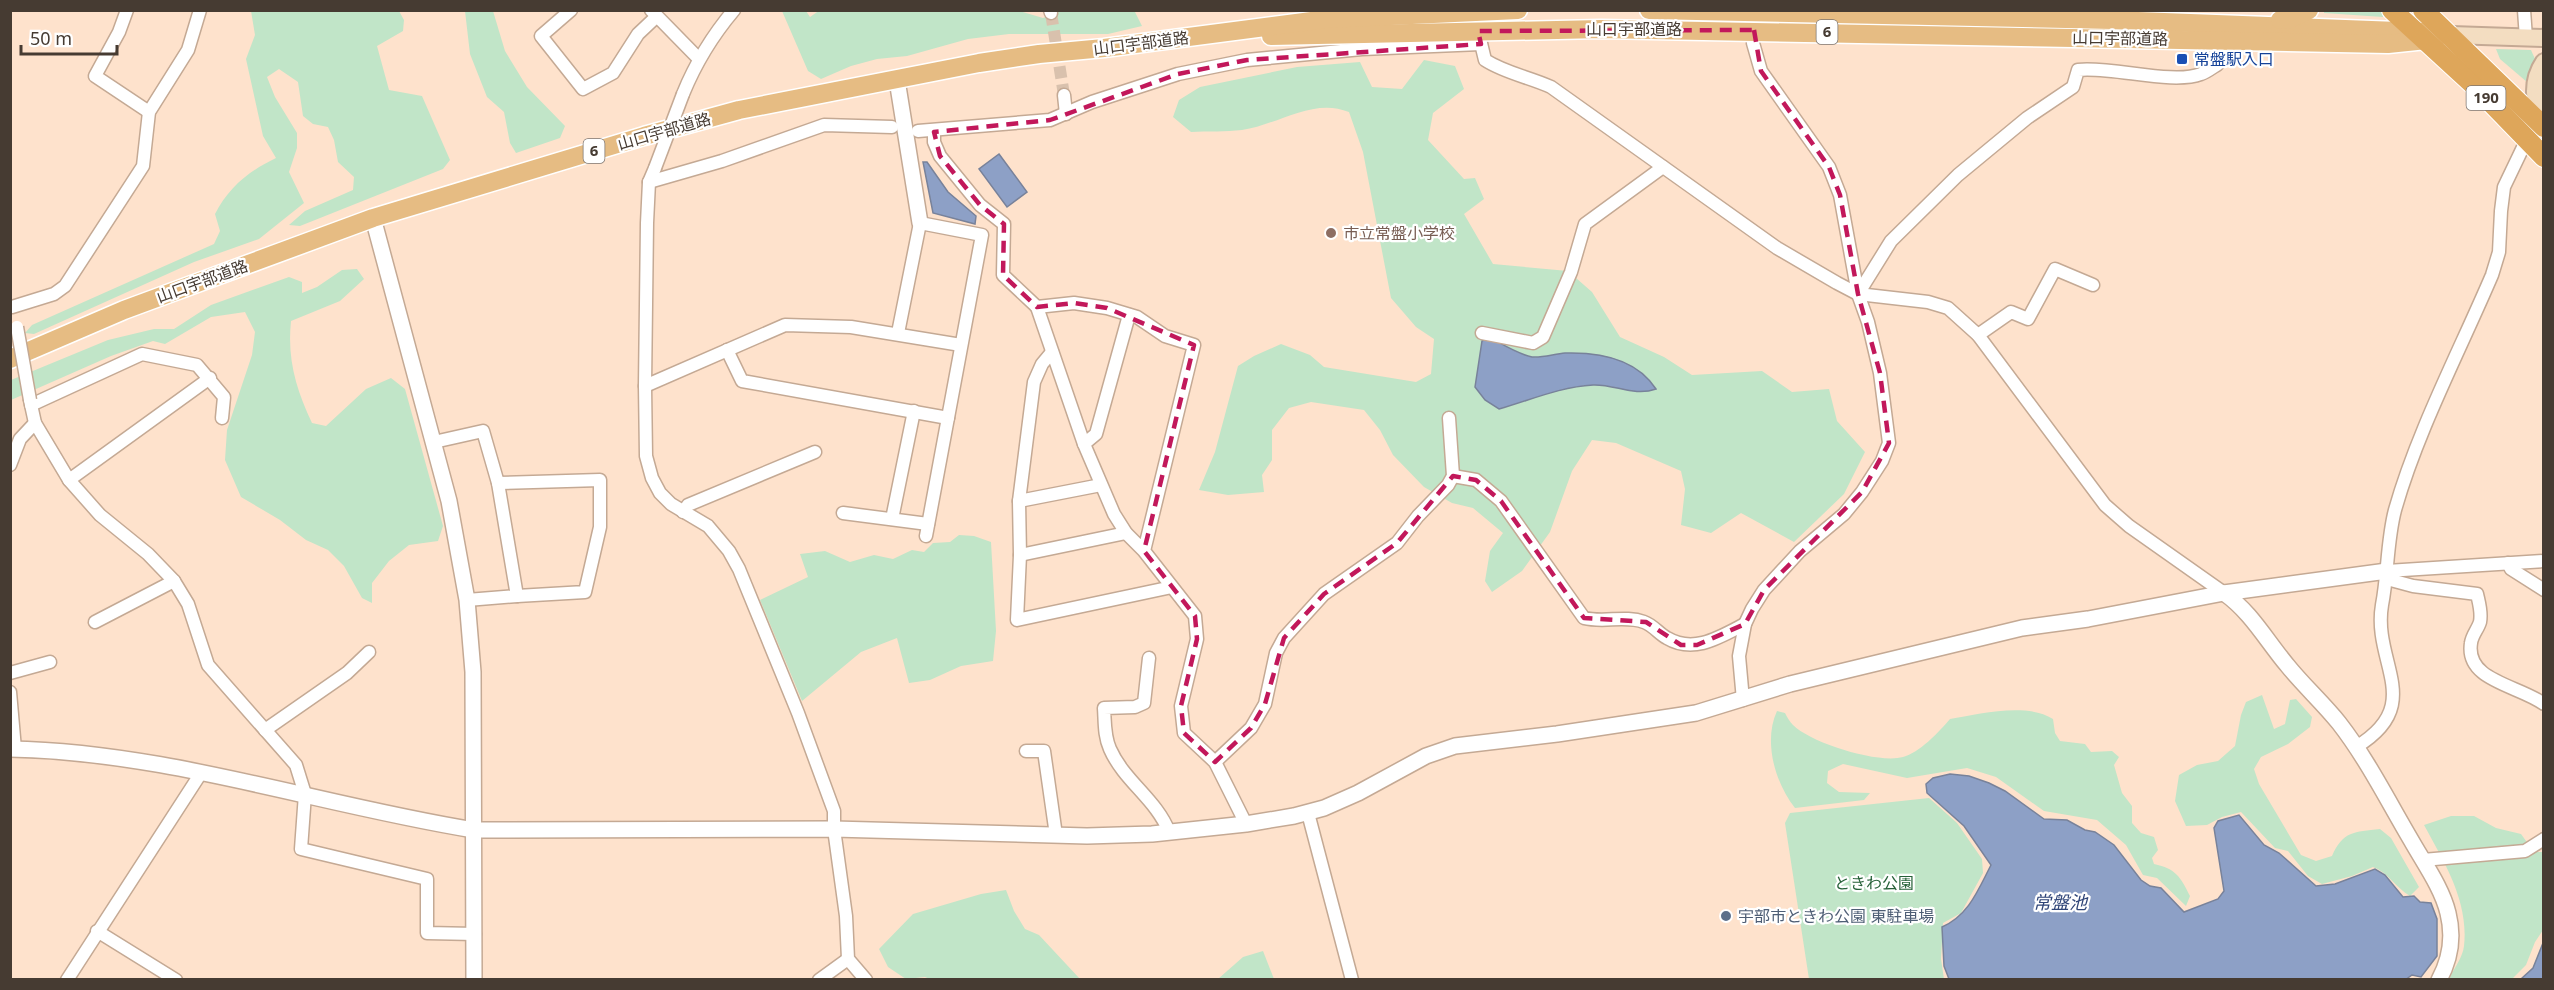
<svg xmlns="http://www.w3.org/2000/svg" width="2554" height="990" viewBox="0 0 2554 990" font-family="'Noto Sans','Noto Sans JP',sans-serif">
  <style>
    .green { fill: #c1e5c8 }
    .water { fill: #8da0c6; stroke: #78829a; stroke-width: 1.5 }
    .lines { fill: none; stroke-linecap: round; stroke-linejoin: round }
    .minor-tunnel { stroke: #d9c1ad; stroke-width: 12; stroke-dasharray: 12 6; stroke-linecap: butt }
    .minor-casing { stroke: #c4a994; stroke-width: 15 }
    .tertiary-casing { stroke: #c4a994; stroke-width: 18 }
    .secondary-casing { stroke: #c4a994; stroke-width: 20 }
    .primary-casing { stroke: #fff; stroke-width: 21 }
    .trunk-casing { stroke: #fff; stroke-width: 22 }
    .minor { stroke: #fff; stroke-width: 12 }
    .tertiary { stroke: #fff; stroke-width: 15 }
    .secondary { stroke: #f3ddc1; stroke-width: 16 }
    .primary { stroke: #e6bc83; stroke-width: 18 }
    .trunk { stroke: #dea65a; stroke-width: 20 }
    .minor-bridge-casing { stroke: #c4a994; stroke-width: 15; stroke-linecap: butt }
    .minor-bridge { stroke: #fff; stroke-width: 12 }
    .marked { fill: none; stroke: #c2185b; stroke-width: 4.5; stroke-dasharray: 12 8; stroke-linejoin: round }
    .transit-dot { fill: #1a4fb4; stroke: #fff; stroke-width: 2 }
    .education-dot { fill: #8d6e63; stroke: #fff; stroke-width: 2 }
    .service-dot { fill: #5c6f8a; stroke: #fff; stroke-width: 2 }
    .labels { text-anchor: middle; stroke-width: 4.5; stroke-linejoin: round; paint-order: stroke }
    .shield { fill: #fff; stroke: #7e7670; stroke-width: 1.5 }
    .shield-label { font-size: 15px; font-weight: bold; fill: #463b32 }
    .street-label { font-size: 16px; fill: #463b32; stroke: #fff }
    .transit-label { font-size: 16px; fill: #164399; stroke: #fff; text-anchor: start }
    .education-label { font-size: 16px; fill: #785e54; stroke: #fff; text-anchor: start }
    .park-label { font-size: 16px; fill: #266138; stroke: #fff }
    .service-label { font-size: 16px; fill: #4e5e75; stroke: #fff; text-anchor: start }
    .water-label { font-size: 18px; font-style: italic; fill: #2f4578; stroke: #fff }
  </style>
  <rect width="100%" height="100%" fill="#fee2cc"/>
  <g class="green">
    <path d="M820 10H1016L1043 18 1060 11 1134 10 1142 26 1108 34H1009L968 39 907 56 877 59 851 66 821 79 808 71 782 11H806L810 17Z"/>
    <path d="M251 11H399L404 20 403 31 377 46 389 90 422 96 450 160 443 169 300 226 289 225 305 211 353 190 354 177 338 162 334 140 328 127 313 124 303 116 298 82 279 69 267 77 275 97 297 133V148L289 172 304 203 259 239 194 262 34 334 25 333 32 325 214 244 220 231 215 214C229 187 249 171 276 158L263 136 246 59 255 35Z"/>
    <path d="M465 11H493L505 51 527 87 565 126 560 138 516 153 510 143 504 112 487 97 470 54Z"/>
    <path d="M2324 11H2380L2384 14 2383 17 2324 13Z"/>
    <path d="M2496 49 2531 50 2535 59 2527 82 2500 59Z"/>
    <path d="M1424 60 1455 66 1464 89 1433 113 1428 140 1464 179 1475 178 1484 199 1464 214 1493 264 1568 271 1592 292 1620 337 1664 357 1692 375 1762 371 1792 392 1829 389 1837 421 1865 452 1844 494 1794 542 1741 513 1711 533 1681 525 1685 489 1681 471 1616 443 1592 440 1572 471 1550 532 1522 571 1492 592 1485 581 1490 551 1503 533 1473 508 1452 503 1424 487 1393 455 1380 430 1364 410 1311 402 1289 408 1272 430V460L1262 475 1264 492 1228 495 1199 490 1215 452 1238 366 1254 356 1281 344 1310 355 1324 367 1416 382 1431 374 1434 339 1416 327 1391 298 1363 152 1349 112C1313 97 1278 125 1242 130 1226 132 1207 131 1191 132L1173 117 1179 100 1200 87 1297 67 1360 62 1372 87 1402 89Z"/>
    <path d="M357 269 364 279 340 301 291 321C287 359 296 389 312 423L326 426 366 389 391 378 405 389 443 526 438 541 409 545 389 561 372 583V603L362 598 344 566 328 550 306 540 280 520 241 497 225 460 227 430 252 355 255 332 245 312 211 317 165 344 153 341 111 356 11 400V380L108 340 154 329H174L211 305 289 277 302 282V293L317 287 342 270Z"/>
    <path d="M959 535 974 536 991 542 996 631 993 661 961 666 930 680 909 683 897 638 861 652 802 701 760 600 808 577 800 554 825 551 850 562 874 555 893 559 912 550 924 552 933 543 950 542Z"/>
    <path d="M2262 695 2274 729 2285 724 2290 700 2296 699 2312 717 2310 727 2288 744 2261 757 2254 769 2259 784 2301 855 2316 861 2332 856C2343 831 2354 832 2380 829L2391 838 2419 887 2410 896C2395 887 2389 873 2373 867L2352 876 2322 884 2308 876 2288 851 2275 848 2241 812 2222 817 2207 825 2186 826 2175 801 2179 775 2197 765 2218 761 2235 746 2241 715 2246 702Z"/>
    <path d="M1777 711 1785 713C1787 717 1790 722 1793 725 1811 743 1878 764 1903 757 1919 753 1939 732 1950 719 1978 714 2027 702 2053 719L2055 733 2060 741 2085 744 2091 752 2112 751 2119 757 2114 765 2122 793 2132 806V823L2141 833 2154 837 2158 850 2152 858 2154 864C2176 869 2180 876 2190 896L2186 906 2157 878 2143 875 2126 845 2097 820 2044 811 1996 777 1967 768 1907 778 1843 764 1828 771 1827 783 1839 792 1870 793 1864 800 1795 808C1775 783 1763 741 1777 711Z"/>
    <path d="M1929 798 1957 823 1982 859 1983 873 1961 913 1943 923 1941 959 1944 979H1809L1785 823 1790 813Z"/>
    <path d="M2451 816H2474L2496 828 2521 834 2534 852H2543V930L2535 942 2526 965 2512 979H2449C2453 970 2463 957 2464 946 2469 901 2444 862 2424 825Z"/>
    <path d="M1006 890 1014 911 1025 929 1039 935 1080 979 932 980 925 977 906 979 888 967 879 949 913 914 981 894Z"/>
    <path d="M1263 951 1274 979H1218L1243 957Z"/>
  </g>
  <g class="water">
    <path d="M999 154 1027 192 1007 207 979 169Z"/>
    <path d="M923 162H927L948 192 976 216 975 224 933 213Z"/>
    <path d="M1489 337C1502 344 1517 354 1532 357 1542 358 1554 354 1565 353 1599 352 1636 358 1656 389 1634 397 1615 384 1593 385 1559 387 1531 400 1499 409L1485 400 1475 387 1482 341Z"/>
    <path d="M1950 774 1969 776 1989 783 2005 791 2044 819 2067 820 2085 830 2095 832 2114 845 2141 880 2150 886 2161 888 2184 912 2218 899 2224 891 2214 828 2218 821 2239 815 2264 845 2279 853 2316 886 2335 884 2375 869 2385 875 2403 897 2414 896 2420 902 2431 903 2437 919V956L2421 977 2412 975 2405 980 1949 979 1944 966 1942 927C1969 915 1978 890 1991 865L1964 826 1927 793 1926 784 1933 778Z"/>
    <path d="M2543 943V979H2521L2533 968Z"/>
  </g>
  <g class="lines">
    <path class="minor-tunnel" d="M1051 13 1064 95"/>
    <defs>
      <g id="minor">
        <path d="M127 10 119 32 95 76 149 112"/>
        <path d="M571 10 541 36 583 89 613 73 638 34 656 17"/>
        <path d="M651 10 699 59"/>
        <path d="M1050 10 1051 13"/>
        <path d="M1477 10 1478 31 1485 60C1505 73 1529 77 1551 87L1777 248 1837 283 1858 294 1928 302 1948 308 1978 335 2105 505 2129 526 2224 593"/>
        <path d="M2524 10 2526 38"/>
        <path d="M683 94C696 62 712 36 734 10"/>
        <path d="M1064 95 1066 114"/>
        <path d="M918 131 1050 120 1092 102 1178 74 1247 60 1362 49 1481 44"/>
        <path d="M934 132V142L940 156 980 205 1004 224 1003 275 1037 307"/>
        <path d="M655 168 649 182 647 223 645 386 646 456 652 478 660 493 671 504 708 526 729 551 739 569 798 713 834 811V829L846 916 848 959 866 980"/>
        <path d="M649 182 722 161 824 125 892 127"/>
        <path d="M1858 294 1891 241 1958 175 2027 118 2073 87 2078 70C2112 66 2172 85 2201 74 2207 72 2213 67 2218 64L2222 41"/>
        <path d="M12 307 54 294 65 286 143 166 149 112 188 50 200 10"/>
        <path d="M898 333 920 223 982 235 926 536"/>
        <path d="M1482 333 1533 343 1543 337 1571 272 1585 224 1663 167"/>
        <path d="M1978 335 2011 312 2028 319 2055 269 2093 285"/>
        <path d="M727 350 742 381 948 418"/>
        <path d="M1052 352 1042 364 1034 382 1019 501 1020 555 1017 620 1172 587"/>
        <path d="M645 386 785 325 851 327 961 345"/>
        <path d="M30 400 35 423 69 480 100 515 148 554 174 581 188 604 208 665 296 765 305 794 301 849 427 879V933L475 934"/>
        <path d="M31 405 142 354 197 365 224 397 222 418"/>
        <path d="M434 442 483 431 498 483 517 596 467 600"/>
        <path d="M1084 444 1096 434 1129 315"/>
        <path d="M10 465 20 439 35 423"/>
        <path d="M1453 476 1476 480 1501 501 1584 618C1604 623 1625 615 1644 622 1653 625 1659 634 1667 638 1694 654 1720 637 1745 624"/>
        <path d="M69 480 210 378"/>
        <path d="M498 483 600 480V527L585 592 517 596"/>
        <path d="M1019 501 1101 485"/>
        <path d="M683 512 688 505 815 452"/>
        <path d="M843 513 928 524"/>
        <path d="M892 519 914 411"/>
        <path d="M1144 551 1194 345 1165 336 1137 317 1107 308 1074 303 1037 307 1084 444 1114 514 1126 533 1144 551 1195 616 1197 639 1181 706 1184 733 1215 762 1246 824"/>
        <path d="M1020 555 1126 533"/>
        <path d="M2508 563 2511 569 2544 590"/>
        <path d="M2387 571 2544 561"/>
        <path d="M2387 579 2413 586 2477 594C2479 603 2482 612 2480 622 2478 629 2472 635 2471 643 2465 681 2518 685 2544 704"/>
        <path d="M95 622 174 581"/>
        <path d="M1149 658 1144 703 1135 707 1104 708C1105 722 1104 736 1110 749 1124 781 1157 800 1169 832"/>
        <path d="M10 673 50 662"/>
        <path d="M10 692 15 749"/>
        <path d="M1743 700 1739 656 1745 624 1752 609 1764 590 1800 551 1844 514 1862 492 1882 461 1889 443 1880 373 1868 322 1858 294 1840 195 1829 167 1761 71 1753 43 1756 10"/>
        <path d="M265 730 347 673 369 652"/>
        <path d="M2356 747C2427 704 2372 663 2382 605 2388 574 2387 540 2395 510 2417 432 2460 350 2492 275L2499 252 2501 211 2504 187 2527 139"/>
        <path d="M1026 751H1044L1056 835"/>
        <path d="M1215 762 1251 728 1265 704 1276 653 1284 638 1324 594 1397 543 1418 516 1448 485 1453 476 1449 418"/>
        <path d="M1308 813 1352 980"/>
        <path d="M2423 860 2525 851 2544 839"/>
        <path d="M97 931 176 980"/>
        <path d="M67 980 201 773"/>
        <path d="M819 980 848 959"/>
      </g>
      <g id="tertiary">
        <path d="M897 80 920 223"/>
        <path d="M373 218 449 501 467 600 473 672 474 980"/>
        <path d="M2224 593C2251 612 2266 640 2287 665 2303 685 2323 703 2339 723 2367 759 2388 801 2411 840 2424 863 2442 888 2448 913 2454 937 2451 958 2439 980"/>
        <path d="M10 749C168 752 319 805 474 830L834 829 1087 836 1152 834 1246 824 1294 816 1324 808 1358 793 1426 756 1455 746 1557 734 1696 713 1790 684 2022 628 2088 619 2224 593 2387 571"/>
      </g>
      <g id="secondary">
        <path d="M2451 35 2544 38"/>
        <path d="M2544 62C2531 81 2533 104 2544 124"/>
      </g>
      <g id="primary">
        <path d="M1649 10 2112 20 2424 32"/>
        <path d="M2280 20 2290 19 2309 10"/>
        <path d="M1271 36 1601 29 2388 44 2436 39"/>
        <path d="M10 359 124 310 373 218 644 136 739 110 979 63 1039 54 1104 48 1327 19 1518 10"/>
      </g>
      <g id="trunk">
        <path d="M2392 10 2477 88 2544 157"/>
        <path d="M2423 10 2544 127"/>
      </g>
    </defs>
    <use href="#minor" class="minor-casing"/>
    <use href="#tertiary" class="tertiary-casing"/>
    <use href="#secondary" class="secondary-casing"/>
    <use href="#primary" class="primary-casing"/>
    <use href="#trunk" class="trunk-casing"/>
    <use href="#minor" class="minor"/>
    <use href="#tertiary" class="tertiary"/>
    <use href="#secondary" class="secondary"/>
    <use href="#primary" class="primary"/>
    <use href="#trunk" class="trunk"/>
    <defs>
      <g id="minor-bridge">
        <path d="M655 168 683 94"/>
        <path d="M17 327 30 400"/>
      </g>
    </defs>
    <use href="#minor-bridge" class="minor-bridge-casing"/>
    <use href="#minor-bridge" class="minor-bridge"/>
  </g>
  <path class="marked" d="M1754 30 1761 71 1829 167 1840 195 1858 294 1880 373 1889 443 1862 492 1764 590 1745 624 1697 645H1681L1646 622 1584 618 1501 501 1476 480 1453 476 1397 543 1324 594 1284 638 1265 704 1251 728 1215 762 1184 733 1181 706 1197 639 1195 616 1144 551 1194 345 1107 308 1074 303 1037 307 1003 275 1004 224 980 205 940 156 934 132 1050 120 1178 74 1247 60 1481 44 1478 31Z"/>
  <rect class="transit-dot" x="2176" y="53" width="12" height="12" rx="3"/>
  <circle class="education-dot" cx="1331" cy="233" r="6"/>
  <circle class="service-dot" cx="1726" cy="916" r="6"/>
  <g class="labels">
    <g class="shield">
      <rect x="1816.5" y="20" width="21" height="24" rx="4.5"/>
      <rect x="2466.5" y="86" width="39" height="24" rx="4.5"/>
      <rect x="583.5" y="139" width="21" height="24" rx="4.5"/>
    </g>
    <g class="shield-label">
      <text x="1827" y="37">6</text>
      <text x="2486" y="103">190</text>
      <text x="594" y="156">6</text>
    </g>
    <g class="street-label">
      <text x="1634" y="35">山口宇部道路</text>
      <text transform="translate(2120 38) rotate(1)" y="6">山口宇部道路</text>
      <text transform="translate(1141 43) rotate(-7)" y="6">山口宇部道路</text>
      <text transform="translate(664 131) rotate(-16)" y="6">山口宇部道路</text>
      <text transform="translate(202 281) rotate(-20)" y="6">山口宇部道路</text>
    </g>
    <g class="transit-label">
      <text x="2194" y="65">常盤駅入口</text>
    </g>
    <g class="education-label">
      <text x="1343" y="239">市立常盤小学校</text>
    </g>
    <g class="park-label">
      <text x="1874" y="889">ときわ公園</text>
    </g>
    <g class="service-label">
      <text x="1738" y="922">宇部市ときわ公園 東駐車場</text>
    </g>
    <g class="water-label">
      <text x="2060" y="909">常盤池</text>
    </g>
  </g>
  <rect width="2554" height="990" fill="none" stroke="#463b32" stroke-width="24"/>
  <path d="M21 45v9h96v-9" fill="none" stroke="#463b32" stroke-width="3"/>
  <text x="30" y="45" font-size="18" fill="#463b32" stroke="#ffffff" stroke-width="4.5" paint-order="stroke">50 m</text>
</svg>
